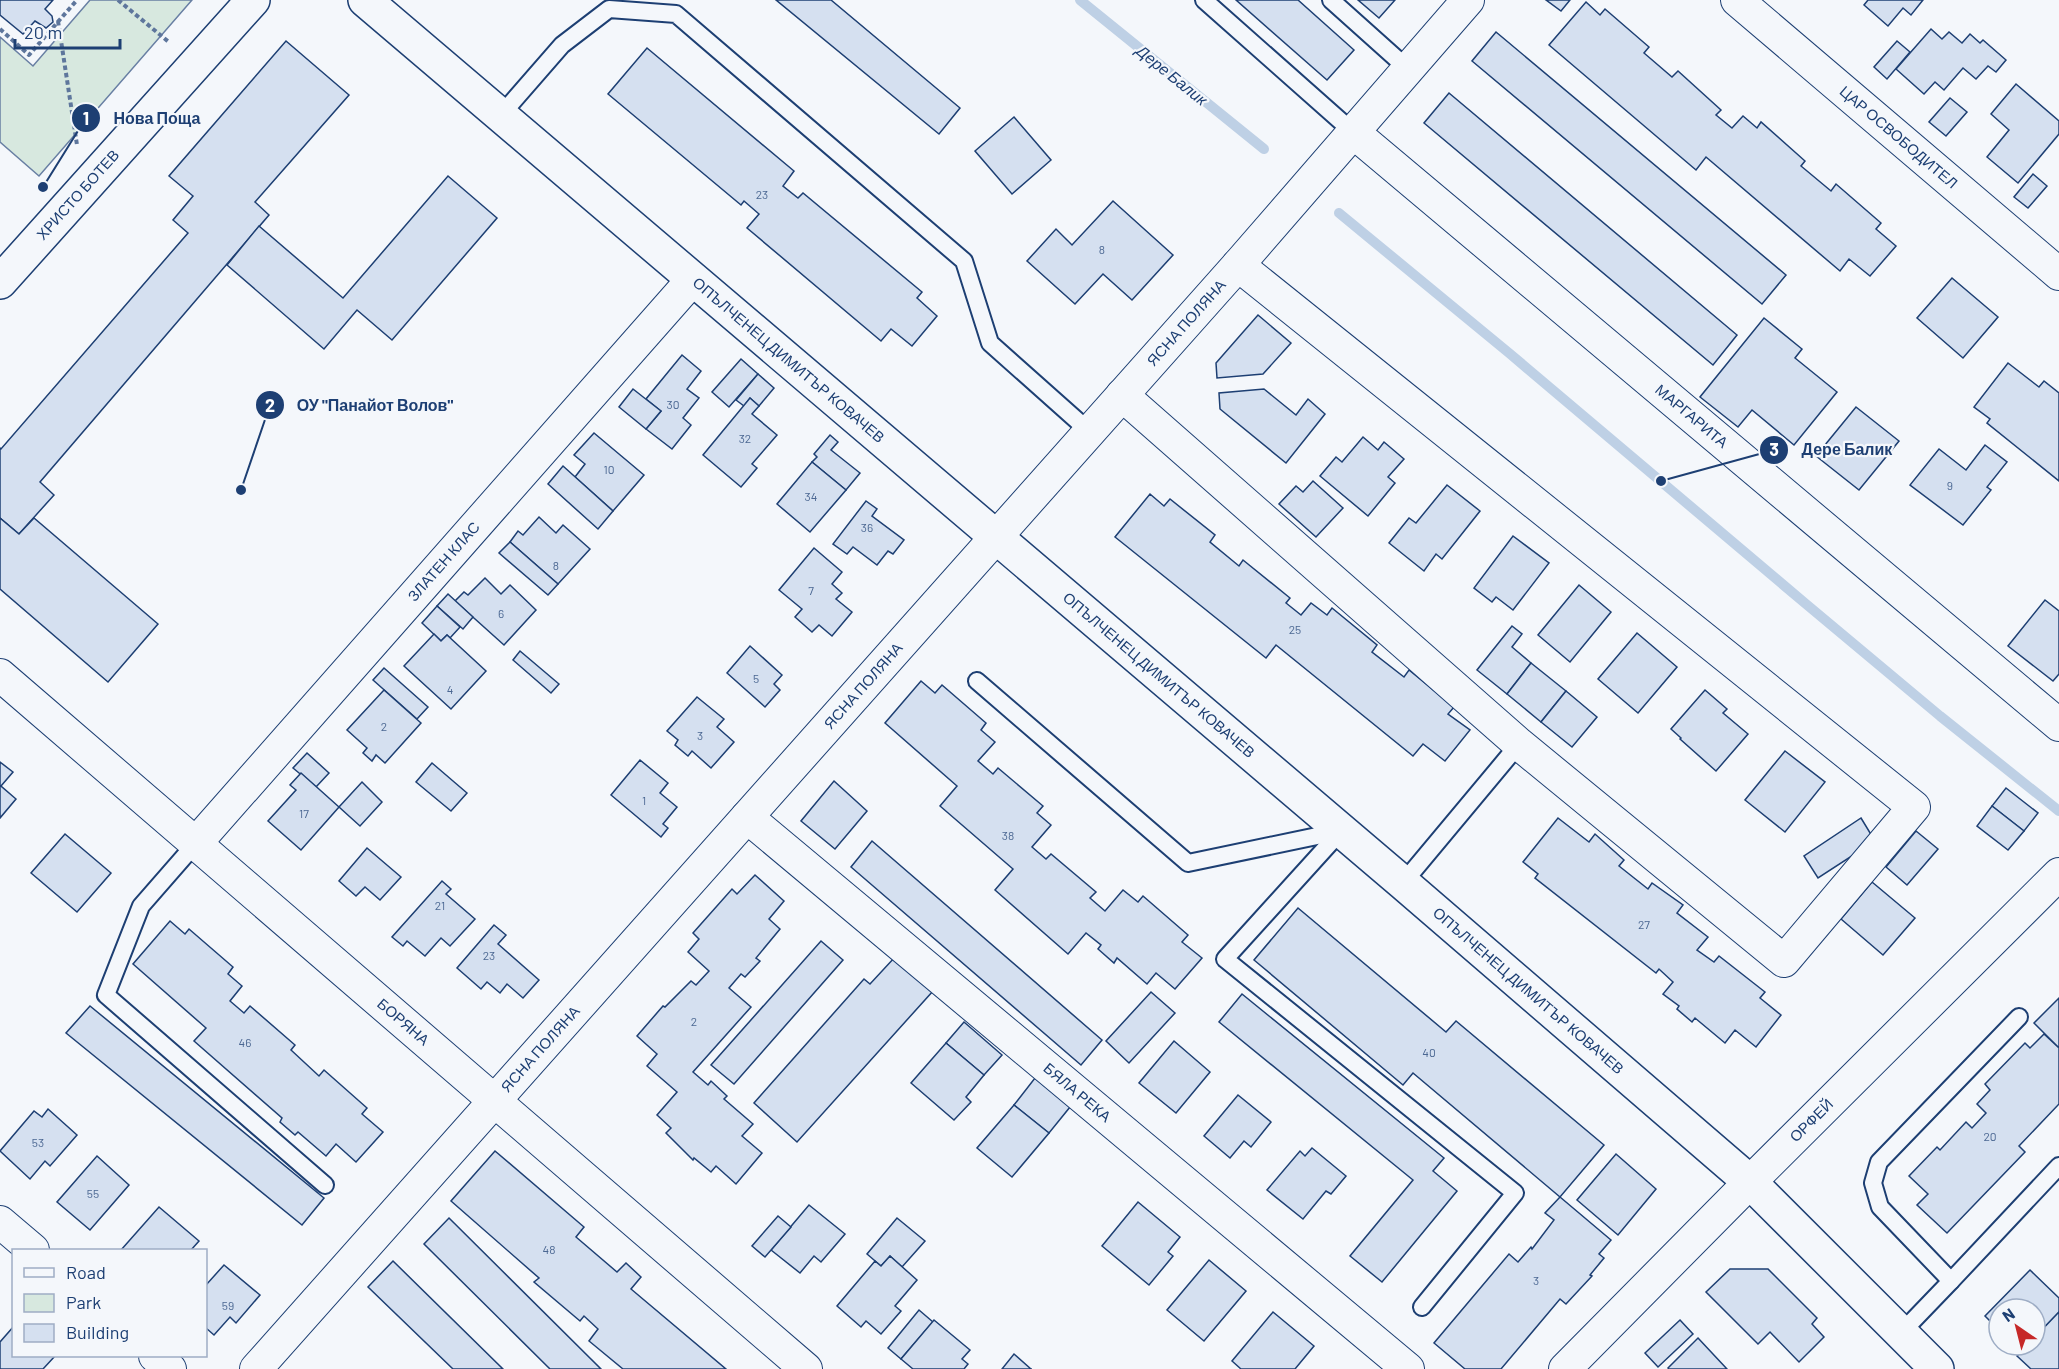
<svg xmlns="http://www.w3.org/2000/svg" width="2059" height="1369" viewBox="0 0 2059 1369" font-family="Barlow,sans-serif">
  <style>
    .green { fill: #d7e8df; stroke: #687fa3; stroke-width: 1.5 }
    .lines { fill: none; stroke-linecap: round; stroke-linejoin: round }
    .stream { stroke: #bed0e5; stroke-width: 10 }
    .building { fill: #d5e0f0; stroke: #1d3f73; stroke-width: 1.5 }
    .service-casing { stroke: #1d3f73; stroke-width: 20 }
    .minor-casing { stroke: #1d3f73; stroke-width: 34 }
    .tertiary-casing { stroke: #1d3f73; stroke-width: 36 }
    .path { stroke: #5e769c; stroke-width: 4; stroke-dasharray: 4.5 3; stroke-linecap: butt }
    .service { stroke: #f4f7fb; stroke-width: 16 }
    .minor { stroke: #f4f7fb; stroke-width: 32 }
    .tertiary { stroke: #f4f7fb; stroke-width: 33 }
    .labels { text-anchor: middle; stroke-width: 4.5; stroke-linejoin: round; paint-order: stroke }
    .number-label { font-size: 12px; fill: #4b6792 }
    .street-label { font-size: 15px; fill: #1d3f73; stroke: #f4f7fb }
    .water-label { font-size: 16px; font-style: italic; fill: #1d3f73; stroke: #f4f7fb }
    .leader { fill: none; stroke: #1d3f73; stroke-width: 2 }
    .callout-dot { fill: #1d3f73; stroke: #f4f7fb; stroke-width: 2 }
    .mark-label { font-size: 18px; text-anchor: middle; font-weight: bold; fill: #fff }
    .callout-label { font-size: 16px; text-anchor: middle; font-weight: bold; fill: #1d3f73; stroke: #f4f7fb; stroke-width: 4.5; stroke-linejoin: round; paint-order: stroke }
  </style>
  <rect width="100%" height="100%" fill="#f4f7fb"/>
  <path class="green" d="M90 0H192L39 176 0 142V37L33 66Z"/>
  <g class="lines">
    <g class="stream">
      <path d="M1080 0 1264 149"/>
      <path d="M1339 213 1509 353 1806 604 1940 716 2059 811"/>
    </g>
  </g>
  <g class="building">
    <path d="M0 0H53L45 9 52 16 53 22 46 28 35 21 23 34 0 15Z"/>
    <path d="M776 0H831L960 108 939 134Z"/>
    <path d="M1236 0H1298L1354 50 1327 80Z"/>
    <path d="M1358 0H1395L1379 18Z"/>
    <path d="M1546 0H1570L1561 11Z"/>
    <path d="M1868 0H1923L1911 15 1903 8 1888 26 1864 5Z"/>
    <path d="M1586 2 1600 15 1605 9 1649 47 1644 53 1672 77 1678 71 1721 110 1716 115 1732 128 1743 116 1757 128 1761 122 1805 161 1801 166 1831 191 1836 184 1881 223 1876 229 1896 246 1870 276 1849 259 1840 271 1706 157 1696 170 1549 45Z"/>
    <path d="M1931 29 1942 39 1949 32 1962 43 1970 34 1980 43 1983 40 2006 60 1996 72 1988 66 1976 79 1963 68 1944 90 1935 82 1924 94 1896 69Z"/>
    <path d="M1496 32 1786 275 1762 304 1472 61Z"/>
    <path d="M286 41 349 95 255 202 269 215 40 482 54 495 19 534 0 518V448L1 449 188 233 173 220 193 196 169 176Z"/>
    <path d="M1897 41 1910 52 1887 79 1874 67Z"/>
    <path d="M647 48 794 171 783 186 798 198 803 193 922 292 917 298 937 316 912 346 891 329 881 341 747 228 759 214 744 201 741 205 608 94Z"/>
    <path d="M2016 84 2059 121V134L2018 183 1987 157 2009 130 1991 114Z"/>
    <path d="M1449 93 1737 335 1713 365 1424 123Z"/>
    <path d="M1950 98 1967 112 1946 136 1929 122Z"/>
    <path d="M1014 117 1051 160 1012 194 975 151Z"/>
    <path d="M2033 174 2047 186 2028 208 2014 197Z"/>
    <path d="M448 176 497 218 392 340 357 310 324 349 227 265 259 226 343 298Z"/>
    <path d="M1113 201 1173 255 1132 300 1103 274 1075 304 1027 261 1056 229 1072 245Z"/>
    <path d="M1952 278 1998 317 1963 358 1917 318Z"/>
    <path d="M1258 315 1291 343 1263 374 1217 378 1216 363Z"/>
    <path d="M1764 318 1802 349 1795 358 1837 392 1794 445 1752 410 1738 427 1700 397Z"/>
    <path d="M682 355 701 371 687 389 699 398 683 418 691 425 672 449 646 429 661 411 646 399Z"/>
    <path d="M741 359 758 374 729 407 712 392Z"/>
    <path d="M2008 363 2039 387 2044 381 2059 393V481L1987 423 1990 419 1974 407Z"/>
    <path d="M758 374 774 388 759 406 750 398 744 406 736 400Z"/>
    <path d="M633 389 661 411 646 429 619 407Z"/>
    <path d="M1264 389 1296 415 1308 399 1325 414 1286 463 1220 409 1219 393Z"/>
    <path d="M750 398 759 406 752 414 777 435 752 464 757 468 741 487 703 455Z"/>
    <path d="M1856 407 1899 441 1859 490 1816 456Z"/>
    <path d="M594 433 644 475 613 511 575 477 585 464 574 455Z"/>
    <path d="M830 435 838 442 831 450 860 473 846 490 812 462 817 457 814 454Z"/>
    <path d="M1363 437 1378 450 1384 442 1404 459 1388 477 1395 483 1368 516 1320 476 1336 457 1342 462Z"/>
    <path d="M1985 445 2007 462 1987 487 1991 490 1963 525 1910 485 1939 449 1966 470Z"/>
    <path d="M812 462 846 490 810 532 777 504Z"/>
    <path d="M563 466 613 511 598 529 548 484Z"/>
    <path d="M1313 481 1343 508 1316 537 1279 504 1296 486 1303 492Z"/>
    <path d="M1447 485 1480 511 1442 559 1436 554 1424 571 1389 543 1409 518 1416 523Z"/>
    <path d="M1150 494 1164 506 1170 499 1215 535 1210 542 1239 566 1243 560 1290 598 1286 603 1301 615 1311 603 1327 615 1332 608 1377 645 1372 652 1404 677 1409 670 1454 707 1448 714 1470 730 1445 761 1423 744 1413 756 1276 645 1266 658 1115 537Z"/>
    <path d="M866 501 877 509 872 516 904 540 893 554 888 551 877 565 853 547 847 554 833 544Z"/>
    <path d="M539 517 556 533 563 525 590 549 558 584 510 542 518 531 523 535Z"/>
    <path d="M0 518 19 534 34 518 158 624 108 682 0 589Z"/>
    <path d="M1513 536 1549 563 1513 610 1496 597 1492 602 1474 588Z"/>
    <path d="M510 542 558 584 548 595 499 553Z"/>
    <path d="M814 548 842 572 832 584 842 593 836 599 852 612 832 636 819 625 812 632 795 617 802 609 779 590Z"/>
    <path d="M485 578 501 594 510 585 536 610 504 645 455 601 464 592 468 595Z"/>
    <path d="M1579 585 1611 612 1570 662 1538 635Z"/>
    <path d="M448 594 473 617 463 629 437 606Z"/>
    <path d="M2045 600 2059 611V674L2053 681 2008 646Z"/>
    <path d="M437 606 460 627 450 638 447 635 441 641 422 623Z"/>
    <path d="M1512 626 1522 634 1512 647 1531 663 1507 694 1477 670Z"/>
    <path d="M1637 633 1677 667 1638 713 1598 679Z"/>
    <path d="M434 634 441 641 447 635 486 671 451 709 404 666Z"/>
    <path d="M750 646 782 675 774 684 780 690 765 707 727 673Z"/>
    <path d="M520 651 559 684 551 693 513 660Z"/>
    <path d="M1531 663 1566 691 1541 722 1507 694Z"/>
    <path d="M384 668 428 707 417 719 373 680Z"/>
    <path d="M921 681 935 693 942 685 986 723 981 730 995 742 978 761 993 774 998 768 1043 806 1037 813 1051 825 1032 847 1046 859 1051 854 1096 892 1090 898 1105 911 1123 890 1138 902 1143 896 1188 935 1182 942 1202 958 1175 989 1156 973 1147 984 1117 958 1114 963 1098 949 1101 945 1086 933 1068 954 995 890 1013 869 940 806 957 786 885 723Z"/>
    <path d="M384 690 421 723 385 763 376 755 372 761 363 753 367 748 347 730Z"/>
    <path d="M1705 690 1727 709 1723 713 1748 734 1716 771 1680 739 1681 738 1671 729Z"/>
    <path d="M1566 691 1597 717 1572 747 1541 722Z"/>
    <path d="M697 697 724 719 717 727 734 742 711 768 692 751 688 756 675 745 678 740 667 731Z"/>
    <path d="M1785 751 1825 782 1785 832 1745 800Z"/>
    <path d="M307 753 329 773 316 787 293 768Z"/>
    <path d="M640 760 668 783 660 793 677 807 663 824 668 828 661 837 611 795Z"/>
    <path d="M0 762 13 772 1 786 16 799 0 818Z"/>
    <path d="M432 763 467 793 451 811 416 782Z"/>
    <path d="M301 773 339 807 301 850 268 821 296 790 290 785Z"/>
    <path d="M834 781 867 811 835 849 801 821Z"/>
    <path d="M362 782 382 802 360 826 339 807Z"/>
    <path d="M2006 788 2038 813 2024 831 1992 806Z"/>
    <path d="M1992 806 2024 831 2008 850 1977 826Z"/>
    <path d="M1558 818 1589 842 1595 834 1624 860 1619 866 1648 889 1652 883 1683 905 1677 913 1708 937 1697 950 1714 962 1719 956 1765 992 1760 998 1781 1015 1756 1047 1735 1030 1725 1043 1695 1018 1692 1022 1677 1009 1679 1006 1663 994 1673 982 1659 969 1656 973 1535 878 1538 874 1523 862Z"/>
    <path d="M1861 818 1875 841 1818 878 1804 856Z"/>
    <path d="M1916 831 1938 849 1907 885 1886 867Z"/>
    <path d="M65 834 111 873 77 912 31 873Z"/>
    <path d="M872 841 1102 1040 1081 1065 851 867Z"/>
    <path d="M367 848 401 877 380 900 365 887 356 896 339 881Z"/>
    <path d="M755 875 784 901 769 919 780 929 756 958 760 961 745 977 741 974 729 988 751 1007 693 1072 708 1085 711 1081 727 1096 724 1099 753 1124 742 1136 762 1153 736 1184 716 1166 711 1172 694 1158 693 1160 666 1133 671 1128 657 1115 677 1092 647 1066 657 1054 637 1036 663 1006 665 1007 691 981 696 985 709 971 688 952 699 939 693 933 732 889 737 894Z"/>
    <path d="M442 881 451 889 446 894 475 919 450 946 441 938 425 956 407 941 403 946 392 937Z"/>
    <path d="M1872 882 1915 918 1883 955 1841 919Z"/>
    <path d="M1298 908 1446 1032 1456 1021 1604 1145 1560 1197 1413 1073 1403 1085 1254 960Z"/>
    <path d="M170 921 185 934 189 929 233 967 228 974 242 986 230 1001 244 1013 250 1006 295 1045 291 1050 319 1076 324 1070 367 1108 362 1114 383 1132 356 1162 336 1144 326 1156 298 1132 295 1135 280 1122 282 1118 194 1041 206 1028 133 964Z"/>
    <path d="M494 925 506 935 498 944 539 980 523 998 507 984 500 993 487 982 481 989 457 968Z"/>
    <path d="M821 941 843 960 734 1084 711 1065Z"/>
    <path d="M895 957 933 991 797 1142 754 1103 864 979 870 984Z"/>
    <path d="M1151 992 1175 1013 1129 1063 1106 1041Z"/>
    <path d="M1242 994 1444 1158 1433 1171 1457 1191 1382 1282 1350 1256 1413 1180 1219 1022Z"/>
    <path d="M2059 998V1048L2034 1023Z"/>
    <path d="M90 1006 324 1198 302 1225 66 1033Z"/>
    <path d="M964 1022 1002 1055 984 1075 946 1043Z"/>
    <path d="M2044 1034 2059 1048V1104L2019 1146 2025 1152 1947 1233 1917 1205 1928 1194 1909 1176 1937 1147 1940 1150 1966 1122 1972 1128 1986 1113 1977 1104 1990 1090 1985 1084 2025 1043 2030 1048Z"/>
    <path d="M1174 1041 1210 1072 1176 1113 1139 1083Z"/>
    <path d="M946 1043 984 1075 966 1097 971 1102 954 1120 911 1083Z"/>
    <path d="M1035 1078 1070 1107 1049 1133 1014 1105Z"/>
    <path d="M1238 1095 1271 1122 1251 1147 1244 1141 1230 1158 1204 1136Z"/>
    <path d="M1014 1105 1049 1133 1012 1177 977 1148Z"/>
    <path d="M48 1109 77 1135 50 1166 45 1161 30 1179 0 1151 34 1111 42 1117Z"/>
    <path d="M1312 1148 1346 1176 1331 1194 1326 1191 1303 1219 1267 1190 1300 1151 1305 1156Z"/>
    <path d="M495 1151 584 1227 576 1237 617 1272 626 1263 641 1277 631 1289 726 1369H623L589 1341 598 1329 584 1316 580 1321 534 1282 539 1278 451 1201Z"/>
    <path d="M1616 1154 1656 1189 1618 1235 1577 1200Z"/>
    <path d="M97 1156 129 1185 90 1230 57 1202Z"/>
    <path d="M1560 1197 1611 1240 1599 1254 1604 1258 1590 1275 1592 1276 1566 1304 1560 1299 1501 1369H1465L1434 1343 1509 1254 1518 1262 1531 1247 1532 1249 1554 1220 1545 1213Z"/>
    <path d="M1138 1202 1180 1237 1168 1252 1173 1256 1149 1285 1102 1246Z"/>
    <path d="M809 1205 845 1234 821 1262 814 1256 800 1273 771 1250Z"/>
    <path d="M159 1207 199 1241 191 1250H121Z"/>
    <path d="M778 1216 791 1227 765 1257 752 1246Z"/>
    <path d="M449 1218 601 1369H550L424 1244Z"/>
    <path d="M897 1218 925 1241 902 1267 890 1256 881 1266 867 1254Z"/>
    <path d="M890 1256 917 1280 895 1306 901 1311 881 1334 866 1321 861 1327 837 1306 875 1261 881 1266Z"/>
    <path d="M1209 1260 1246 1291 1204 1341 1167 1310Z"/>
    <path d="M393 1261 503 1369H453L368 1287Z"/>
    <path d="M224 1265 260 1295 236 1323 230 1317 214 1335 206 1328V1285Z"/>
    <path d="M1730 1269H1768L1817 1318 1812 1324 1824 1337 1799 1362 1770 1332 1758 1344 1706 1292Z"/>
    <path d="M2030 1270 2059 1298V1312L2035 1337V1309H1999V1330L1985 1316Z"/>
    <path d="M919 1310 933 1322 901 1359 888 1348Z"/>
    <path d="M1273 1312 1314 1346 1295 1369H1241L1232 1361Z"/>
    <path d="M2059 1312V1369H2031L2017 1356 2028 1345H2035V1337Z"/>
    <path d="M934 1320 970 1350 962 1359 968 1364 964 1369H913L901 1359Z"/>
    <path d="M1680 1320 1693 1334 1658 1367 1645 1353Z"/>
    <path d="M14 1326V1356H55L43 1369H0V1342Z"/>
    <path d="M1698 1338 1727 1369H1669L1668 1368Z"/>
    <path d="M1014 1354 1031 1369H1032H1002Z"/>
  </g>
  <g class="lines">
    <defs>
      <g id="service">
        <path d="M1204 0 1353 132"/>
        <path d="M1331 0 1408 69"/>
        <path d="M501 115 562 45 609 9 676 14 964 261 990 343 1090 432"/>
        <path d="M977 681 1188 863 1341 831"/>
        <path d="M1341 831 1225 959 1515 1193 1422 1307"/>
        <path d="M196 843 141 906 106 995 325 1185"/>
        <path d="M1403 883 1519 744"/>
        <path d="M1951 1281 2059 1166"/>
        <path d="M1901 1333 1951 1281 1880 1207 1873 1183 1879 1162 2019 1017"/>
      </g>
      <g id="minor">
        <path id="s1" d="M1737 0 2059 274"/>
        <path id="s2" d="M1353 132 2059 725"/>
        <path d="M1122 395 1519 744 1784 961 1914 807 1238 265"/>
        <path id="s3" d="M0 675 806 1369"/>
        <path id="s4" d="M747 817 1408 1369"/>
        <path id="s5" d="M196 843 693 279"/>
        <path d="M0 1222 33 1250"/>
        <path d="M155 1356 170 1369"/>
        <path id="s6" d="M256 1369 1238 265 1468 0"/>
        <path id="s7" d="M1565 1369 1750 1182 2059 874"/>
      </g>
      <g id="tertiary">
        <path id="s8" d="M365 0 1403 883 1750 1182 1937 1369"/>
        <path id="s9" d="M0 282 253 0"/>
      </g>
    </defs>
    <use href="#service" class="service-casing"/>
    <use href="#minor" class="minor-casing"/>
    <use href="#tertiary" class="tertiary-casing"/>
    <g class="path">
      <path d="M118 0 170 43"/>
      <path d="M58 21 77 145"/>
      <path d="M0 29 29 55 77 0"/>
    </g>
    <use href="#service" class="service"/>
    <use href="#minor" class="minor"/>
    <use href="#tertiary" class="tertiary"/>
  </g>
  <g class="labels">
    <g class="number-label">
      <text x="762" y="199">23</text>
      <text x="1102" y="254">8</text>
      <text x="673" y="409">30</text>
      <text x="745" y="443">32</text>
      <text x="609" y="474">10</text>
      <text x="1950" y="490">9</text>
      <text x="811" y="501">34</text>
      <text x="867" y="532">36</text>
      <text x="556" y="570">8</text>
      <text x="811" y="595">7</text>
      <text x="501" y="618">6</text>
      <text x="1295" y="634">25</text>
      <text x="756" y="683">5</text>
      <text x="450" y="694">4</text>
      <text x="384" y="731">2</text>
      <text x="700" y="740">3</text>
      <text x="644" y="805">1</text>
      <text x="304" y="818">17</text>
      <text x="1008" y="840">38</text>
      <text x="440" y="910">21</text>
      <text x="1644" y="929">27</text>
      <text x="489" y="960">23</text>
      <text x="694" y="1026">2</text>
      <text x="245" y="1047">46</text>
      <text x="1429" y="1057">40</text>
      <text x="1990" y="1141">20</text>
      <text x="38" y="1147">53</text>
      <text x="93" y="1198">55</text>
      <text x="549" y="1254">48</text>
      <text x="1536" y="1285">3</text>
      <text x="228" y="1310">59</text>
    </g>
    <g class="street-label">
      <text dy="5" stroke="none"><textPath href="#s1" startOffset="212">ЦАР ОСВОБОДИТЕЛ</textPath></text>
      <text dy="5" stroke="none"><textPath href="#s9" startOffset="117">ХРИСТО БОТЕВ</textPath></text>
      <text dy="5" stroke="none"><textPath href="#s6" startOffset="1400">ЯСНА ПОЛЯНА</textPath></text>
      <text dy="5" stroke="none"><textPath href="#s8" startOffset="556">ОПЪЛЧЕНЕЦ ДИМИТЪР КОВАЧЕВ</textPath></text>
      <text dy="5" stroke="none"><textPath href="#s2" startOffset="442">МАРГАРИТА</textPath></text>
      <text dy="5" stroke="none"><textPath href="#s5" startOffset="375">ЗЛАТЕН КЛАС</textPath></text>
      <text dy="5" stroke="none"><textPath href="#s8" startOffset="1042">ОПЪЛЧЕНЕЦ ДИМИТЪР КОВАЧЕВ</textPath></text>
      <text dy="5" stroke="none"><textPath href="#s6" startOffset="914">ЯСНА ПОЛЯНА</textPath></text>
      <text dy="5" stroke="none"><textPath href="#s8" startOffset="1528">ОПЪЛЧЕНЕЦ ДИМИТЪР КОВАЧЕВ</textPath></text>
      <text dy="5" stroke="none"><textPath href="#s3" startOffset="532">БОРЯНА</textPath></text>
      <text dy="5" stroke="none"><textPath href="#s6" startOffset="428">ЯСНА ПОЛЯНА</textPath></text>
      <text dy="5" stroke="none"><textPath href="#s4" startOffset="430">БЯЛА РЕКА</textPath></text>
      <text dy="5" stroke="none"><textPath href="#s7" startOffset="350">ОРФЕЙ</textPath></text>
    </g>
    <g class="water-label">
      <text transform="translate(1172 75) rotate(39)" y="6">Дере Балик</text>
    </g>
  </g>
  <path class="leader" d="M43 187L86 118M241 490L270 405M1661 481L1774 450"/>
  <g class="callout-dot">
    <circle cx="43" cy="187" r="6"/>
    <circle cx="241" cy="490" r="6"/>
    <circle cx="1661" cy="481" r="6"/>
    <circle cx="86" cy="118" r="15"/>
    <circle cx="270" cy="405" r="15"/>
    <circle cx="1774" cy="450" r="15"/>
  </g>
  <g class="mark-label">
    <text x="86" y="125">1</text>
    <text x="270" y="412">2</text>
    <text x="1774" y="456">3</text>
  </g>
  <g class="callout-label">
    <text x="157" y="124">Нова Поща</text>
    <text x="375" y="411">ОУ "Панайот Волов"</text>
    <text x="1847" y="455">Дере Балик</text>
  </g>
  <rect x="12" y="1249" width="195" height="108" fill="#f4f7fb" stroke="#9eadc5" stroke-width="1.5"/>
  <rect x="24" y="1268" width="30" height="9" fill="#f4f7fb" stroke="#9eadc5" stroke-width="1.5"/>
  <text x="66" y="1279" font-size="18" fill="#1d3f73">Road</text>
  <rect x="24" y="1294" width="30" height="18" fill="#d7e8df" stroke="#9eadc5" stroke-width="1.5"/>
  <text x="66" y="1309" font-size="18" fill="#1d3f73">Park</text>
  <rect x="24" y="1324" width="30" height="18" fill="#d5e0f0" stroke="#9eadc5" stroke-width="1.5"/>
  <text x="66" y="1339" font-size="18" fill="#1d3f73">Building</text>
  <g transform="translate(2017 1327) rotate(325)"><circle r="28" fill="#f4f7fb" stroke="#9eadc5" stroke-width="1.5"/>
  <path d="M0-4.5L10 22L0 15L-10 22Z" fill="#c62828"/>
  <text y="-9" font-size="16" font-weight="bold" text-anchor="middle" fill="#1d3f73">N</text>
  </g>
  <path d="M15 39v9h105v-9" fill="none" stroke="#1d3f73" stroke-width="3"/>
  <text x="24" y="39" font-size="18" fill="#1d3f73" stroke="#f4f7fb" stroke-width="4.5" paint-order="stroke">20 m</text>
</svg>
